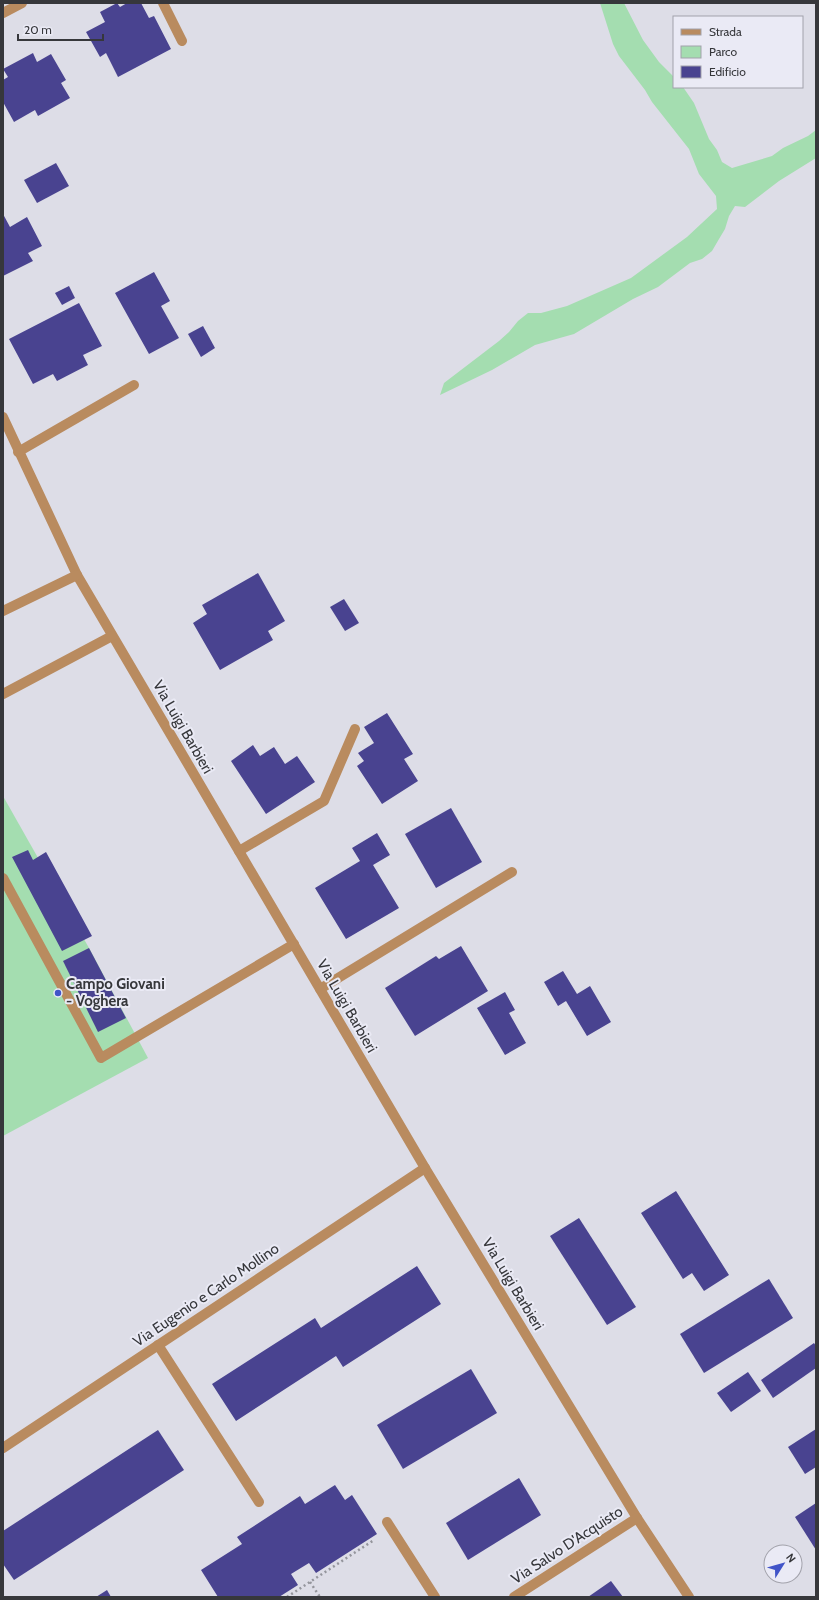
<svg xmlns="http://www.w3.org/2000/svg" width="819" height="1600" viewBox="0 0 819 1600" font-family="Cabin,sans-serif">
  <style>
    .green { fill: #a4ddb0 }
    .building { fill: #494390 }
    .lines { fill: none; stroke-linecap: round; stroke-linejoin: round }
    .path { stroke: #94959c; stroke-width: 2.5; stroke-dasharray: 2 3; stroke-linecap: butt }
    .minor { stroke: #b98b5f; stroke-width: 10 }
    .poi-dot { fill: #4154c8; stroke: #eaeaf5; stroke-width: 1.5 }
    .labels { text-anchor: middle; stroke-width: 4; stroke-linejoin: round; paint-order: stroke }
    .street-label { font-size: 15px; fill: #36373b; stroke: #eaeaf5 }
    .poi-label { font-size: 15px; font-weight: bold; fill: #36373b; stroke: #eaeaf5; text-anchor: start }
  </style>
  <rect width="100%" height="100%" fill="#dddde7"/>
  <g class="green">
    <path d="M600 3H624L643 40 659 62 674 77V87H683L694 103 709 139 717 150 722 162 732 168 772 156 783 148 808 136 816 130V158L779 181 745 207 735 206 729 216 725 229 719 239 712 251 702 259 690 263 658 287 633 299 574 334 535 345 492 370 440 395 444 383 499 341 509 332 518 321 528 313H541L567 306 631 278 687 237 717 209 716 196 699 174 689 149 652 102 645 90 619 56 613 44Z"/>
    <path d="M3 796 89 948 148 1058 3 1136Z"/>
  </g>
  <g class="building">
    <path d="M117 3 120 7 127 3H141L149 18 154 16 171 49 118 77 106 53 100 57 86 32 105 22 100 12Z"/>
    <path d="M33 53 37 62 51 54 66 80 61 83 70 98 38 116 35 110 14 122 3 102V80L8 77 3 69Z"/>
    <path d="M56 163 69 186 37 203 24 180Z"/>
    <path d="M3 214 10 227 27 217 42 246 28 253 33 261 3 276Z"/>
    <path d="M154 272 170 301 161 306 179 338 149 354 115 293Z"/>
    <path d="M69 286 75 298 62 305 55 293Z"/>
    <path d="M79 303 102 346 83 355 88 365 57 381 53 374 33 384 9 339Z"/>
    <path d="M203 326 215 348 201 357 188 334Z"/>
    <path d="M258 573 285 621 268 631 273 640 220 670 193 623 207 614 202 605Z"/>
    <path d="M344 599 359 623 345 631 330 607Z"/>
    <path d="M387 713 413 754 404 759 418 781 382 804 357 766 364 761 358 753 374 743 364 727Z"/>
    <path d="M253 745 260 756 274 747 285 764 297 756 315 782 266 814 231 761Z"/>
    <path d="M451 808 482 862 436 888 405 834Z"/>
    <path d="M377 833 390 855 373 865 399 908 346 939 315 888 360 861 352 848Z"/>
    <path d="M28 850 33 860 46 852 92 936 62 951 12 857Z"/>
    <path d="M461 946 488 991 415 1036 385 988 436 956 439 959Z"/>
    <path d="M89 948 126 1018 98 1032 63 961Z"/>
    <path d="M563 971 577 994 590 986 611 1022 587 1036 566 1001 558 1006 544 982Z"/>
    <path d="M505 992 515 1010 509 1013 526 1043 505 1055 477 1008Z"/>
    <path d="M676 1191 729 1275 704 1291 692 1273 683 1279 641 1213Z"/>
    <path d="M579 1218 636 1307 607 1325 550 1236Z"/>
    <path d="M417 1266 441 1304 343 1367 336 1356 236 1421 212 1384 315 1318 321 1328Z"/>
    <path d="M769 1279 793 1318 704 1373 680 1334Z"/>
    <path d="M814 1343 816 1346V1368L773 1398 761 1380Z"/>
    <path d="M471 1369 497 1413 403 1469 377 1425Z"/>
    <path d="M748 1372 761 1391 731 1412 717 1393Z"/>
    <path d="M816 1429V1467L805 1474 788 1447Z"/>
    <path d="M158 1430 184 1470 14 1580 3 1564V1531Z"/>
    <path d="M519 1478 541 1515 468 1560 446 1523Z"/>
    <path d="M335 1485 345 1500 352 1495 377 1534 316 1573 309 1563 291 1574 298 1585 279 1597H218L201 1570 242 1544 237 1537 300 1496 305 1504Z"/>
    <path d="M816 1503V1550L795 1517Z"/>
    <path d="M611 1581 623 1597H588Z"/>
    <path d="M107 1590 111 1597H96Z"/>
  </g>
  <g class="lines">
    <g class="path">
      <path d="M310 1582 320 1597"/>
      <path d="M287 1597 374 1540"/>
    </g>
    <g class="minor">
      <path d="M163 3 182 41"/>
      <path d="M3 13 22 3"/>
      <path d="M3 417 77 575 425 1168 637 1518 689 1597"/>
      <path d="M18 452 134 385"/>
      <path d="M3 611 77 575"/>
      <path d="M3 694 112 636"/>
      <path d="M239 851 324 801 355 729"/>
      <path d="M3 878 101 1058 294 944"/>
      <path d="M320 989 512 872"/>
      <path d="M158 1345 259 1502"/>
      <path d="M3 1448 425 1168"/>
      <path d="M387 1522 435 1597"/>
      <path d="M514 1597 637 1518"/>
    </g>
  </g>
  <circle class="poi-dot" cx="58" cy="993" r="4"/>
  <g class="labels">
    <g class="street-label">
      <text transform="translate(183 727) rotate(60)" y="5">Via Luigi Barbieri</text>
      <text transform="translate(347 1006) rotate(60)" y="5">Via Luigi Barbieri</text>
      <text transform="translate(513 1284) rotate(59)" y="5">Via Luigi Barbieri</text>
      <text transform="translate(206 1295) rotate(-34)" y="5">Via Eugenio e Carlo Mollino</text>
      <text transform="translate(567 1545) rotate(-33)" y="5">Via Salvo D'Acquisto</text>
    </g>
    <g class="poi-label">
      <text x="66" y="989">Campo Giovani<tspan x="66" dy="17">- Voghera</tspan></text>
    </g>
  </g>
  <rect width="819" height="1600" fill="none" stroke="#36373b" stroke-width="8"/>
  <rect x="673" y="16" width="130" height="72" fill="#eaeaf5" stroke="#a2a2ab"/>
  <rect x="681" y="29" width="20" height="6" fill="#b98b5f" stroke="#a2a2ab"/>
  <text x="709" y="36" font-size="12" fill="#36373b">Strada</text>
  <rect x="681" y="46" width="20" height="12" fill="#a4ddb0" stroke="#a2a2ab"/>
  <text x="709" y="56" font-size="12" fill="#36373b">Parco</text>
  <rect x="681" y="66" width="20" height="12" fill="#494390" stroke="#a2a2ab"/>
  <text x="709" y="76" font-size="12" fill="#36373b">Edificio</text>
  <g transform="translate(783 1564) rotate(53)"><circle r="19" fill="#eaeaf5" stroke="#a2a2ab"/>
  <path d="M0-3L7 15L0 10L-7 15Z" fill="#4154c8"/>
  <text y="-6" font-size="11" font-weight="bold" text-anchor="middle" fill="#36373b">N</text>
  </g>
  <path d="M18 34v6h85v-6" fill="none" stroke="#36373b" stroke-width="2"/>
  <text x="24" y="34" font-size="12" fill="#36373b" stroke="#eaeaf5" stroke-width="3" paint-order="stroke">20 m</text>
</svg>
